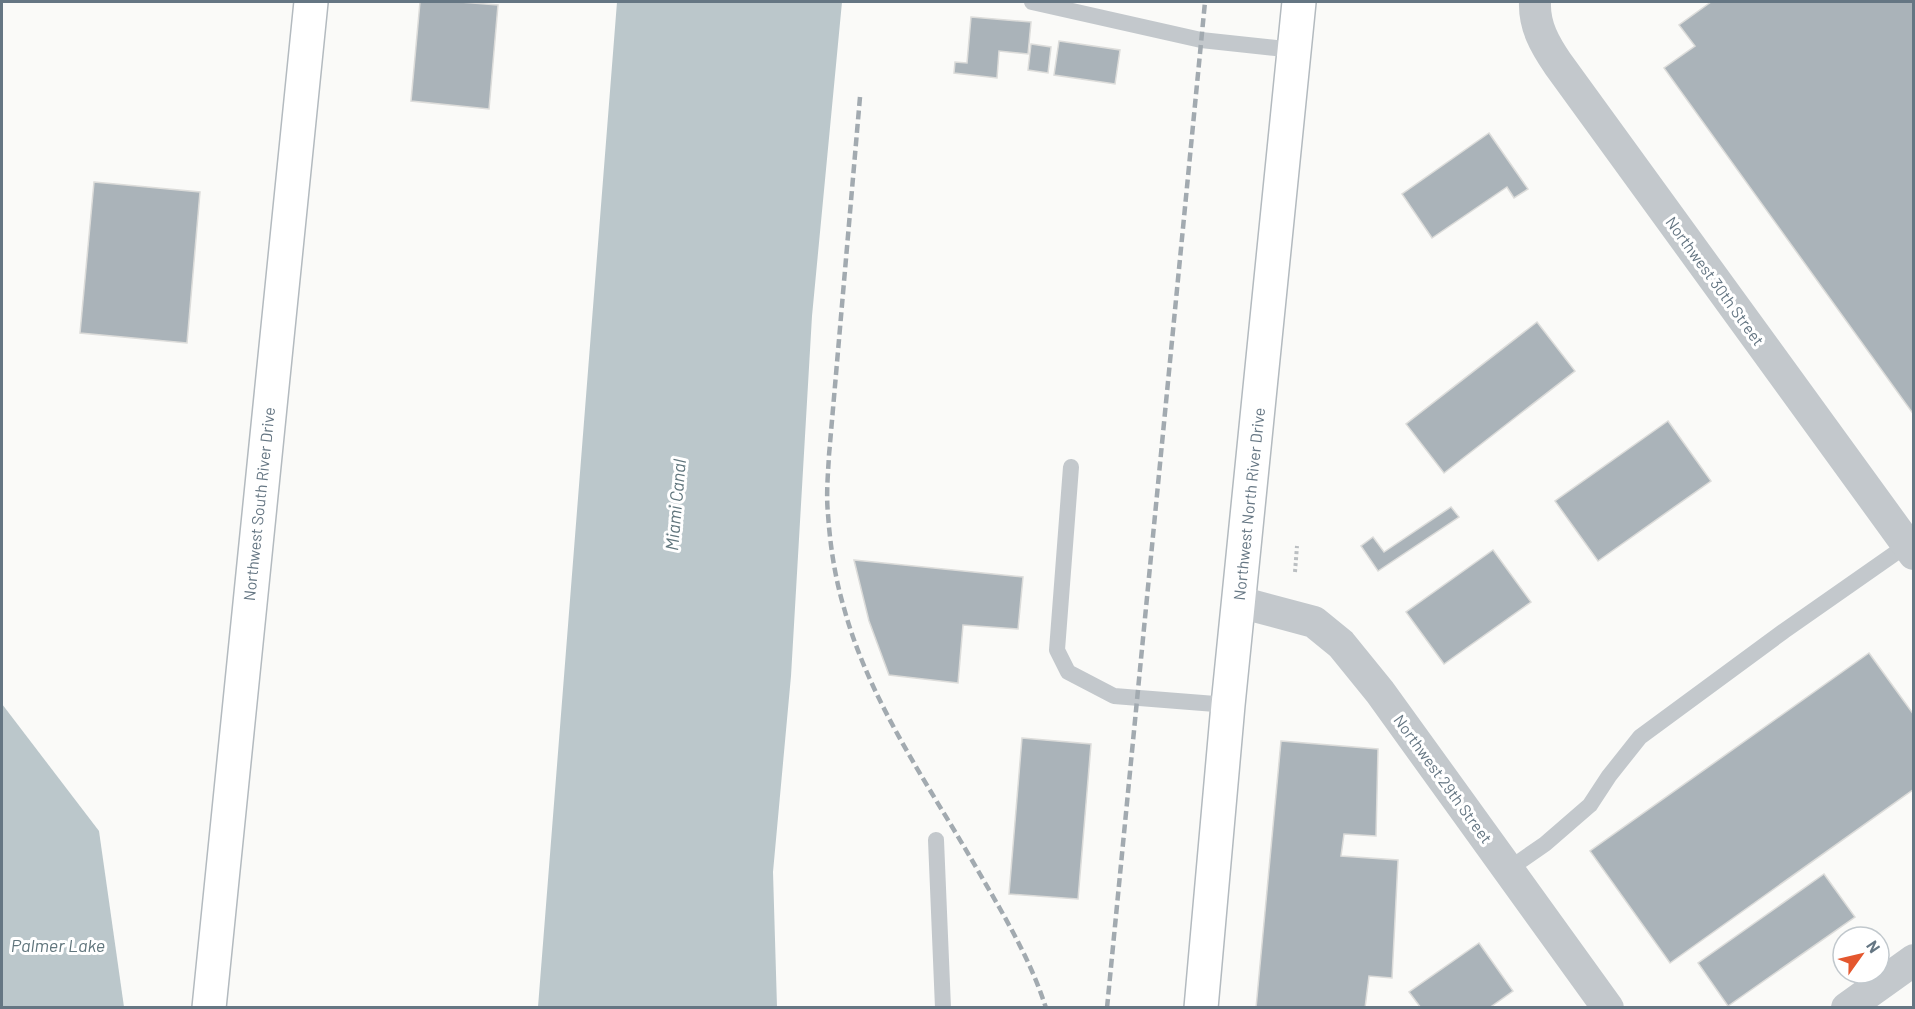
<svg xmlns="http://www.w3.org/2000/svg" width="1915" height="1009" viewBox="0 0 1915 1009" font-family="Barlow,sans-serif">
  <style>
    .water { fill: #bbc7cb }
    .building { fill: #aab3b9; stroke: #dcdcda; stroke-width: 1.5 }
    .lines { fill: none; stroke-linecap: round; stroke-linejoin: round }
    .secondary-casing { stroke: #b3babf; stroke-width: 36 }
    .path { stroke: #bbbfc2; stroke-width: 4; stroke-dasharray: 3 3; stroke-linecap: butt }
    .lane { stroke: #c3c8cc; stroke-width: 16 }
    .street { stroke: #c3c8cc; stroke-width: 32 }
    .secondary { stroke: #fff; stroke-width: 33 }
    .rail { stroke: #a2aab0; stroke-width: 4.5; stroke-dasharray: 9 4.5; stroke-linecap: butt }
    .labels { text-anchor: middle; stroke-width: 6; stroke-linejoin: round; paint-order: stroke }
    .street-label { font-size: 16px; fill: #657683; stroke: #fff }
    .water-label { font-size: 18px; font-style: italic; fill: #60757c; stroke: #fff }
  </style>
  <rect width="100%" height="100%" fill="#fafaf8"/>
  <g class="water">
    <path d="M617 2H842L812 316 791 676 773 872 777 1007H538Z"/>
    <path d="M2 704 99 831 124 1007H2Z"/>
  </g>
  <g class="building">
    <path d="M420 2H460L498 5 489 109 411 101Z"/>
    <path d="M1711 2H1914V415L1664 68 1695 46 1679 25Z"/>
    <path d="M971 17 1031 22 1028 54 999 51 997 78 954 73 955 62 967 63Z"/>
    <path d="M1059 41 1120 50 1115 84 1054 75Z"/>
    <path d="M1031 44 1051 47 1048 73 1028 70Z"/>
    <path d="M1489 133 1528 189 1514 198 1507 187 1432 238 1402 194Z"/>
    <path d="M94 182 200 192 187 343 80 333Z"/>
    <path d="M1537 322 1575 371 1444 473 1406 424Z"/>
    <path d="M1668 421 1711 481 1598 561 1555 501Z"/>
    <path d="M1451 507 1459 517 1378 571 1361 546 1373 537 1384 552Z"/>
    <path d="M1493 550 1531 602 1444 664 1406 612Z"/>
    <path d="M854 560 1023 577 1018 629 963 625 958 683 889 675 869 621Z"/>
    <path d="M1869 653 1914 715V789L1670 963 1590 851Z"/>
    <path d="M1022 738 1091 744 1078 899 1009 894Z"/>
    <path d="M1281 741 1378 749 1376 836 1344 834 1341 856 1398 860 1392 978 1369 976 1365 1008H1256Z"/>
    <path d="M1824 874 1855 917 1728 1006 1698 963Z"/>
    <path d="M1479 943 1513 991 1489 1008H1421L1409 992Z"/>
  </g>
  <g class="lines">
    <defs>
      <g id="secondary">
        <path d="M209 1008 311 2"/>
        <path d="M1201 1008 1228 705 1299 2"/>
      </g>
    </defs>
    <use href="#secondary" class="secondary-casing"/>
    <path class="path" d="M1295 572 1297 546"/>
    <g class="lane">
      <path d="M1032 2 1201 40 1294 50"/>
      <path d="M1071 467 1057 650 1068 672 1114 696 1228 705"/>
      <path d="M936 840 943 1008"/>
      <path d="M1509 869 1545 844 1590 805 1609 776 1640 737 1784 631 1907 545"/>
    </g>
    <g class="street">
      <path d="M1535 2C1534 26 1545 45 1558 64L1914 554"/>
      <path d="M1239 602 1314 622 1341 644 1380 692 1608 1008"/>
      <path d="M1847 1008 1914 960"/>
    </g>
    <use href="#secondary" class="secondary"/>
    <g class="rail">
      <path d="M860 97 829 455C828 474 826 495 828 514 830 545 835 578 844 608 869 700 926 781 973 862 1000 909 1029 955 1046 1008"/>
      <path d="M1107 1008 1205 2"/>
    </g>
  </g>
  <g class="labels">
    <g class="street-label">
      <text transform="translate(1715 281) rotate(54)" y="6">Northwest 30th Street</text>
      <text transform="translate(259 504) rotate(-84)" y="6">Northwest South River Drive</text>
      <text transform="translate(1249 504) rotate(-84)" y="6">Northwest North River Drive</text>
      <text transform="translate(1443 779) rotate(54)" y="6">Northwest 29th Street</text>
    </g>
    <g class="water-label">
      <text transform="translate(676 505) rotate(-85)" y="6">Miami Canal</text>
      <text x="58" y="952">Palmer Lake</text>
    </g>
  </g>
  <rect width="1915" height="1009" fill="none" stroke="#657683" stroke-width="6"/>
  <g transform="translate(1861 955) rotate(56)"><circle r="28" fill="#ffffff" stroke="#c1c8cd" stroke-width="1.5"/>
  <path d="M0-4.5L10 22L0 15L-10 22Z" fill="#e4572e"/>
  <text y="-9" font-size="16" font-weight="bold" text-anchor="middle" fill="#657683">N</text>
  </g>
</svg>
